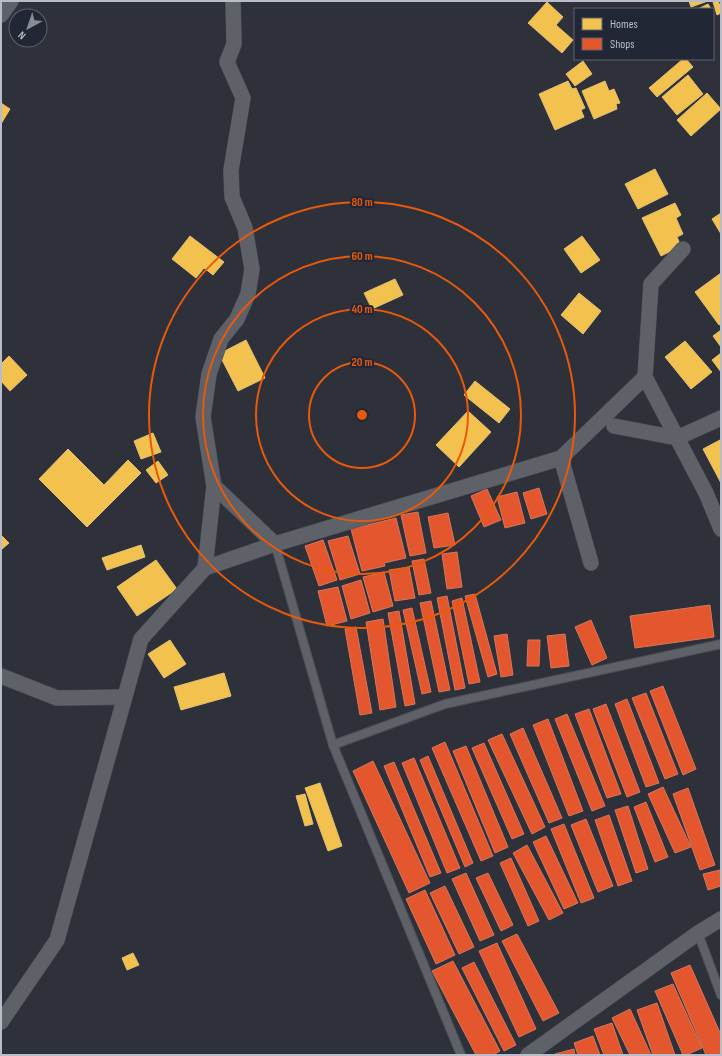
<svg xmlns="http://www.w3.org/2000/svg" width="722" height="1056" viewBox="0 0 722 1056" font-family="'Sofia Sans Condensed',sans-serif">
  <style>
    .homes { fill: #f2c14e; stroke: #e1c073 }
    .shops { fill: #e4572e; stroke: #d7765c }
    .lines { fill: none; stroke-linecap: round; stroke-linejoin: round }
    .service-casing { stroke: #4c4e54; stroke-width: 10 }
    .minor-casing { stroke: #4c4e54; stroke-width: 16 }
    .service { stroke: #5e6168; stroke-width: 8 }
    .minor { stroke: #5e6168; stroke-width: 15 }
    .ring { fill: none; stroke: #e8590c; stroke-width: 2 }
    .centre { fill: #e8590c; stroke: #212734; stroke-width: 2 }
    .ring-label { font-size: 12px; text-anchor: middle; font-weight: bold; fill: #e8590c; stroke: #212734; stroke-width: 4; stroke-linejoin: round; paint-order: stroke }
  </style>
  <rect width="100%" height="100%" fill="#2e313a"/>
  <g class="homes">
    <path d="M689 1H708L691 7Z"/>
    <path d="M718 1 721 8V13L717 15 713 2Z"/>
    <path d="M547 2 563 17 556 25 573 40 562 53 528 23Z"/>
    <path d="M708 4 711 9H698Z"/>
    <path d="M683 59H686L693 67 657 97 649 88Z"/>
    <path d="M583 61 592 74 575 86 566 74Z"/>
    <path d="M688 75 703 94 677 115 662 97Z"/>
    <path d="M568 81 572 89 576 88 585 108 581 110 584 117 555 130 539 94Z"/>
    <path d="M605 81 609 91 614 89 620 103 616 104 617 109 594 119 582 91Z"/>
    <path d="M707 93 721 109 691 136 677 120Z"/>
    <path d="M1 103 10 109 1 124Z"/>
    <path d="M655 169 668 194 638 209 625 184Z"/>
    <path d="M675 203 681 215 676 218 683 234 677 237 681 246 661 256 642 218Z"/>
    <path d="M721 213V234L712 219Z"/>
    <path d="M190 236 224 262 213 275 204 268 196 278 172 259Z"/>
    <path d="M582 236 600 260 581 273 564 249Z"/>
    <path d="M721 273V324L719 325 695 292Z"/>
    <path d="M395 279 403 295 372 309 364 293Z"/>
    <path d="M579 293 601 311 583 334 561 315Z"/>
    <path d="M721 330V347L713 336Z"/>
    <path d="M246 340 265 378 238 391 219 354Z"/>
    <path d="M685 341 712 372 691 389 665 357Z"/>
    <path d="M721 353V372L712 360Z"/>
    <path d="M9 356 27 375 10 391 1 381V364Z"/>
    <path d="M475 381 510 409 499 423 464 395Z"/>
    <path d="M468 411 491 432 459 467 436 445Z"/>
    <path d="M153 433 161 452 141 459 134 441Z"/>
    <path d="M720 440 721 443V483L703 449Z"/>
    <path d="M68 449 104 485 128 460 141 473 87 527 39 479Z"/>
    <path d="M158 461 168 475 156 483 146 470Z"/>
    <path d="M1 535 9 543 1 550Z"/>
    <path d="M141 545 145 557 107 570 102 558Z"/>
    <path d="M156 560 177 589 137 616 117 587Z"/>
    <path d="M170 640 186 664 164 678 148 654Z"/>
    <path d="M224 673 231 696 181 710 174 687Z"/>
    <path d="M320 783 342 846 328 851 305 788Z"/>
    <path d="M305 794 313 824 305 826 296 796Z"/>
    <path d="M133 953 139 965 127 970 122 958Z"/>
  </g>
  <g class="shops">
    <path d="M539 488 547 514 531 519 523 493Z"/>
    <path d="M487 489 501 520 484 527 471 496Z"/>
    <path d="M517 492 525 523 505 528 497 497Z"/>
    <path d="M418 512 426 553 410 556 401 515Z"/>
    <path d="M448 513 455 545 434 548 428 517Z"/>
    <path d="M396 518 406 558 384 563 385 566 362 571 351 529Z"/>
    <path d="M348 536 360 574 340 580 328 541Z"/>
    <path d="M323 540 337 580 319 586 305 546Z"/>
    <path d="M457 552 462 587 447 589 442 554Z"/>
    <path d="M424 559 431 593 419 595 412 561Z"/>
    <path d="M409 567 415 598 395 601 389 570Z"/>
    <path d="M384 572 393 606 373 612 363 577Z"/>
    <path d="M361 580 370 613 351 619 342 586Z"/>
    <path d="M338 587 347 621 327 626 318 591Z"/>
    <path d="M475 594 497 674 488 677 465 596Z"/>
    <path d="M447 596 465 688 455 690 437 598Z"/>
    <path d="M462 598 480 682 469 684 452 601Z"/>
    <path d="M431 601 450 690 439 692 420 603Z"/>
    <path d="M710 605 714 637 635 648 630 616Z"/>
    <path d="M412 608 431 692 422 694 403 610Z"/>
    <path d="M399 611 415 704 405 706 388 613Z"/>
    <path d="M383 619 396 707 380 710 366 622Z"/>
    <path d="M591 620 607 658 592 665 575 627Z"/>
    <path d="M356 627 372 713 360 715 345 629Z"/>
    <path d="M507 634 513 675 501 677 494 636Z"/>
    <path d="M565 634 569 666 551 668 547 636Z"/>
    <path d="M528 640H540L539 666H527Z"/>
    <path d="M663 686 696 769 683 775 650 691Z"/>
    <path d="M646 693 678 774 665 779 632 698Z"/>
    <path d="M627 699 659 783 646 787 615 704Z"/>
    <path d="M606 704 640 792 627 797 593 709Z"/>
    <path d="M589 709 621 794 607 798 575 714Z"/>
    <path d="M567 714 605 806 592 811 555 719Z"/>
    <path d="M548 719 583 811 569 816 533 725Z"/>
    <path d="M523 728 562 818 549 823 510 734Z"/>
    <path d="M502 734 545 827 532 834 488 740Z"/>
    <path d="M445 742 493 856 481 861 432 748Z"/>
    <path d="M484 743 524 834 512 839 472 748Z"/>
    <path d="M466 746 508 847 495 853 453 751Z"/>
    <path d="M428 756 473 863 465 867 420 760Z"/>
    <path d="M414 758 460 868 447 873 402 763Z"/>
    <path d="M373 761 430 883 409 893 353 771Z"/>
    <path d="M394 762 441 873 430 877 384 766Z"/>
    <path d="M663 787 691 847 675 853 648 794Z"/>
    <path d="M688 788 715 865 700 870 673 794Z"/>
    <path d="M646 802 668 857 655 862 634 807Z"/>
    <path d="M628 806 648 869 636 873 615 810Z"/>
    <path d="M609 815 632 881 618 886 595 820Z"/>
    <path d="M586 819 613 886 598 892 571 825Z"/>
    <path d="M564 824 594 898 581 903 551 829Z"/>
    <path d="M546 836 578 903 564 909 533 842Z"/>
    <path d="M527 845 563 913 549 920 513 853Z"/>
    <path d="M511 858 539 921 528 926 500 863Z"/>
    <path d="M720 870 721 886 708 890 703 874Z"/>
    <path d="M466 873 494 935 480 941 452 879Z"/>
    <path d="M488 873 513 925 501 931 476 878Z"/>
    <path d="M445 886 474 947 459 954 430 893Z"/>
    <path d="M425 890 455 955 436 964 406 899Z"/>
    <path d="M517 934 559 1013 543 1021 502 941Z"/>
    <path d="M497 943 536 1029 519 1037 479 951Z"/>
    <path d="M453 961 500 1051 493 1055H476L432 971Z"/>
    <path d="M474 962 516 1045 504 1051 462 968Z"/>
    <path d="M690 965 721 1035V1055H706L671 973Z"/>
    <path d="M673 984 702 1048 686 1055H683L655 991Z"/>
    <path d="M657 1003 675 1055H653L637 1010Z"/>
    <path d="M630 1009 651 1055H630L612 1018Z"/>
    <path d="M612 1023 623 1055H604L594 1029Z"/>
    <path d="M593 1036 600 1055H578L574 1043Z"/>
    <path d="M574 1049 575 1055H555V1054Z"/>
  </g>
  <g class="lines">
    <defs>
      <g id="service">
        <path d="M275 544 333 745 461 1055"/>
        <path d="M333 745 445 704 721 644"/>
        <path d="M698 933 721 995"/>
      </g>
      <g id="minor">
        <path d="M1 15 11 1"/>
        <path d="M683 249 651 284 645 377 706 493 721 529"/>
        <path d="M614 426 677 438 721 418"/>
        <path d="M561 458 591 563"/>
        <path d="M214 486 275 544"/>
        <path d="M205 568 214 486 203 417 209 374 221 339 237 319 248 294 252 269 245 228 232 197 231 170 243 98 227 62 234 44 233 1"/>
        <path d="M1 676 57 698 124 697"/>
        <path d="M1 1022 57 940 141 639 205 568 275 544 561 458 645 377"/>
        <path d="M528 1055 698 933 721 919"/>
      </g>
    </defs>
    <use href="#service" class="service-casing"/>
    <use href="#minor" class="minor-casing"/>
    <use href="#service" class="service"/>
    <use href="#minor" class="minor"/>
  </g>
  <g class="ring">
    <circle cx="362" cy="415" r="53"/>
    <circle cx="362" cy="415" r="106"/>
    <circle cx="362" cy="415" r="159"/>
    <circle cx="362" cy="415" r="213"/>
  </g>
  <circle cx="362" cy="415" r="6" class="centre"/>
  <g class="ring-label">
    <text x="362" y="206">80 m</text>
    <text x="362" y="260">60 m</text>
    <text x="362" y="313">40 m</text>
    <text x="362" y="366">20 m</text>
  </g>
  <rect width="722" height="1056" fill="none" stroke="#b9bdc9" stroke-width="4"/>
  <rect x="574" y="8" width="140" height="52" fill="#212734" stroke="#5e6370"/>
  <rect x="582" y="18" width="20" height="12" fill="#f2c14e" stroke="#5e6370"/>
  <text x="610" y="28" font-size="12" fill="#b9bdc9">Homes</text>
  <rect x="582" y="38" width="20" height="12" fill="#e4572e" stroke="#5e6370"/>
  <text x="610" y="48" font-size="12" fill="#b9bdc9">Shops</text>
  <g transform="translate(28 28) rotate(220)"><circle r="19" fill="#212734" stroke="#5e6370"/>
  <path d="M0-3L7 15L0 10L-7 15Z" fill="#888c97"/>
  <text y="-6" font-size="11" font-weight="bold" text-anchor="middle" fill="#b9bdc9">N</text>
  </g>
</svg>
